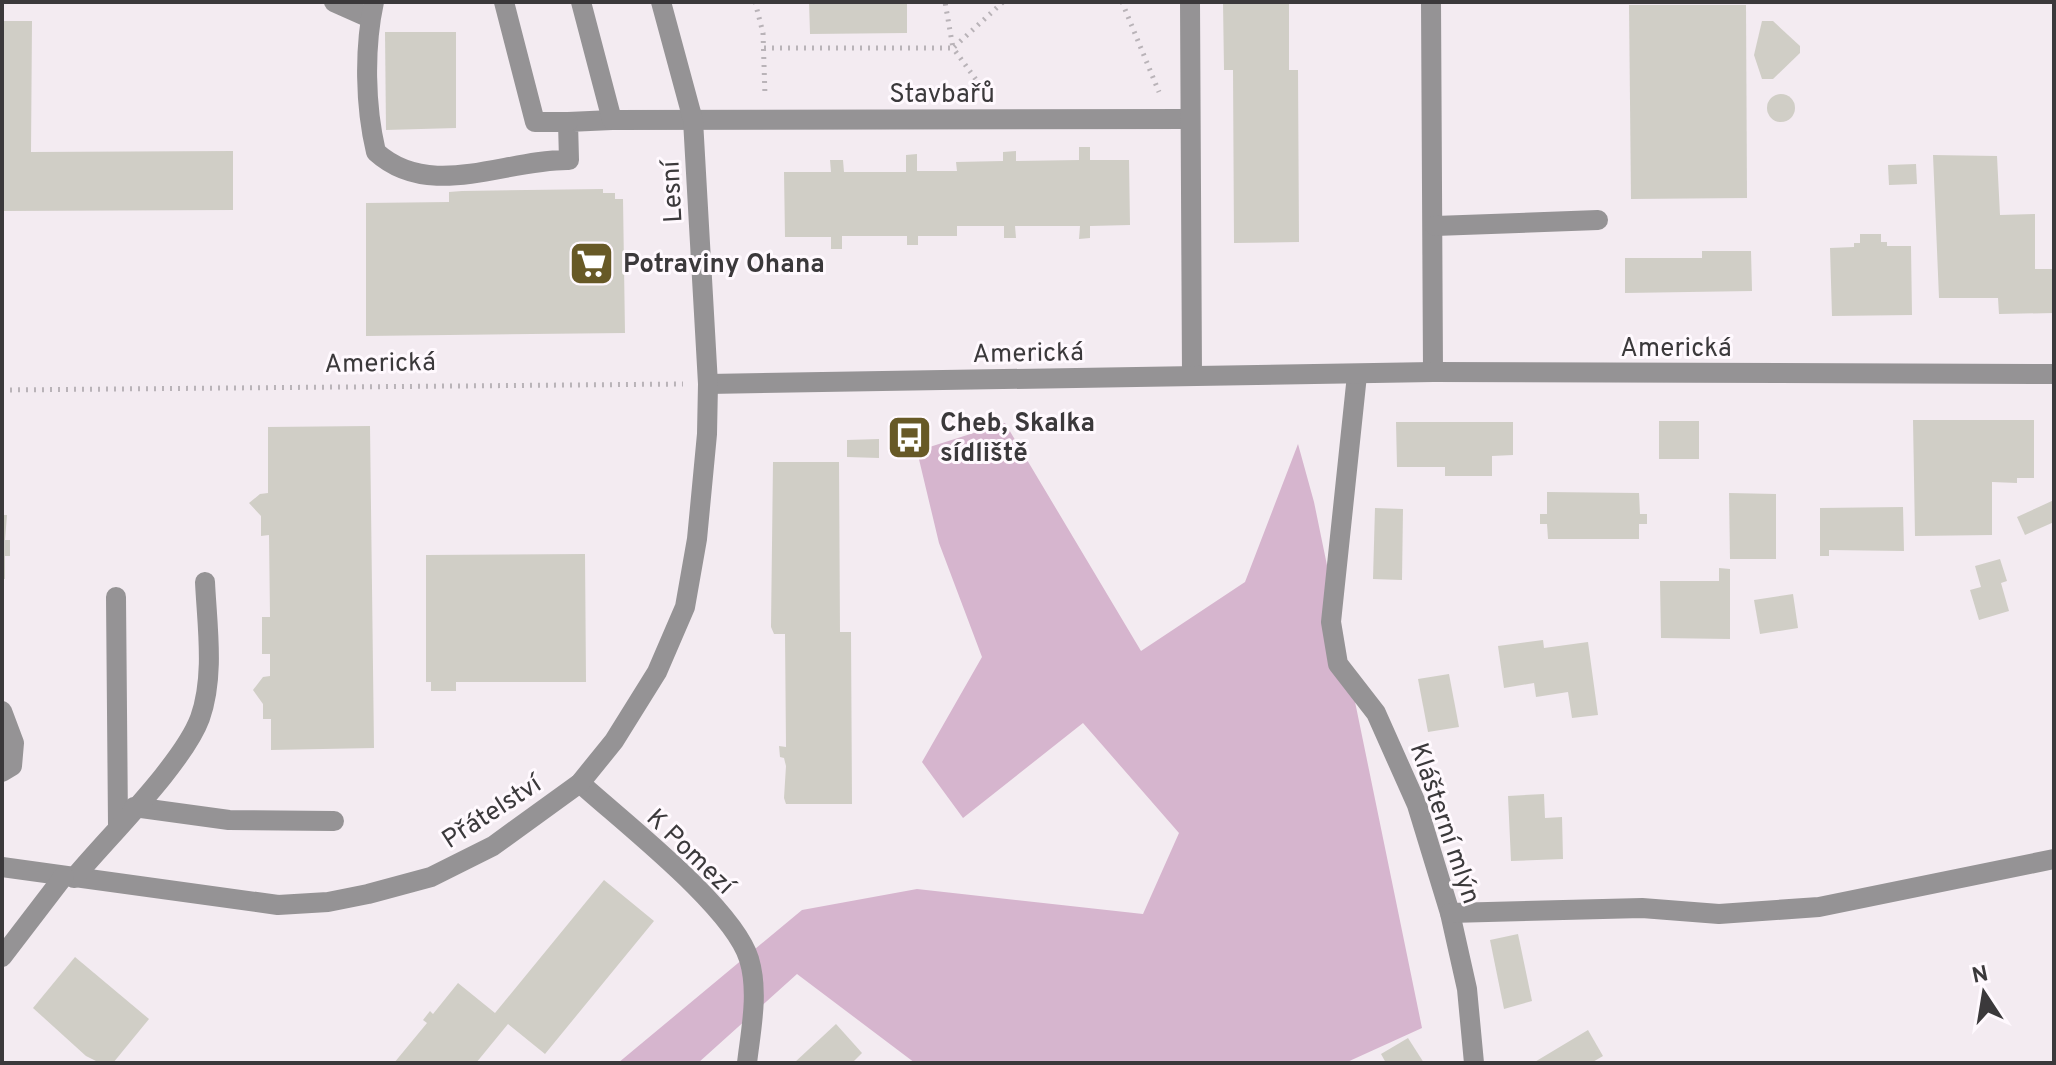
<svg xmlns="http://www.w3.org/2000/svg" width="2056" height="1065" viewBox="0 0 2056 1065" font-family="Overpass,sans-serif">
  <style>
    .green { fill: #d6b5ce }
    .building { fill: #d0cec6 }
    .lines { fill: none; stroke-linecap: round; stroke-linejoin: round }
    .path { stroke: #b9b3b8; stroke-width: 5; stroke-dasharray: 2 6; stroke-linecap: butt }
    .minor { stroke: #959395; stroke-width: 20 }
    .labels { text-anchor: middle; stroke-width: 6; stroke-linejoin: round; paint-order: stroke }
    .street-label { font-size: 26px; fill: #3b393b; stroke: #fff9fe }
    .poi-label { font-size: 26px; font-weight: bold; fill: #3b393b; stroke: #fff9fe; text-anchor: start }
  </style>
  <rect width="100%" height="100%" fill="#f3ebf1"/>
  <path class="green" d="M1005 423 1141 651 1245 582 1298 444 1314 502 1422 1028 1345 1063H915L797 974 698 1063H618L802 910 917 889 1143 914 1179 833 1083 723 963 818 922 762 982 657 939 543 917 451Z"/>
  <g class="building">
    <path d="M809 2H907V33L810 34Z"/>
    <path d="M1223 2H1289V70H1298L1299 242 1234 243 1233 70H1224Z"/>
    <path d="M1629 5H1746L1747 198 1631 199Z"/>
    <path d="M2 21H32L31 152 233 151V210L2 211Z"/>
    <path d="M1762 21H1773L1800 46V53L1773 79H1762L1754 55Z"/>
    <path d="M385 32H456V128L386 130Z"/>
    <circle cx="1781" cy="108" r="14"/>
    <path d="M1079 147H1090V160H1129L1130 225 1090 226V238L1079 239 1080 226H1015L1016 238H1004V226H957V236H918V245H907V236H842V249H831V237H785L784 172H831L830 160H843L844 172H906V155L917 154V171H957L956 162 1003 161V152L1016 151V161L1079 160Z"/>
    <path d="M1933 155 1997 156 2000 215 2035 214V269H2054V313L1999 314 1998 298H1939Z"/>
    <path d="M1916 164 1917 184 1889 185 1888 165Z"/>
    <path d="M603 189V193H615V199H623L625 333 366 336V203L449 202V192L462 191Z"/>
    <path d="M1860 234H1881V242H1887V246H1911L1912 315 1832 316 1830 248 1854 247V243H1860Z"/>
    <path d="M1702 251H1751L1752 291 1625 293V258H1702Z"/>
    <path d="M1913 420H2034V478H2017V483L1992 482V535L1915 536Z"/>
    <rect x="1659" y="421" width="40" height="38"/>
    <path d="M1396 422H1513V455L1492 456V476H1445V467H1397Z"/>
    <path d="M370 426 374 748 271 750V719H263V704L253 690 263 677 270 676V654H262V617H270L269 535 261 536V516L249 503 260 494 268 493V427Z"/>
    <path d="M879 439V458L847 457V440Z"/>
    <path d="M773 462H839L840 632H851L852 804H786L784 798 786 766 784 758 780 757 779 746 786 747 785 634H774L771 627Z"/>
    <path d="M1547 492 1639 493 1640 514H1647V524H1639V539H1548L1547 524H1540V514H1547Z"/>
    <path d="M1729 493 1776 494V559H1730Z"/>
    <path d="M2054 500V522L2025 535 2017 517Z"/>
    <path d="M1903 507 1904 551 1829 550V556H1820V508Z"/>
    <path d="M1375 508 1403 509 1402 580 1373 579Z"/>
    <path d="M2 515H7L5 540H10V556H5V579H2Z"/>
    <path d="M585 554 586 682H456V691H431V682H426V555Z"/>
    <path d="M2000 559 2007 581 2001 583 2009 611 1979 620 1970 590 1981 587 1975 566Z"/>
    <path d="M1719 568 1730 569V639L1661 638 1660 581H1719Z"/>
    <path d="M1793 594 1798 628 1760 634 1754 600Z"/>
    <path d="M1543 640 1544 648 1588 642 1598 715 1572 718 1568 692 1536 697 1534 683 1504 688 1498 646Z"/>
    <path d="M1449 674 1459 727 1428 732 1418 679Z"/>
    <path d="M1544 794 1545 818 1562 817 1563 859 1511 861 1508 796Z"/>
    <path d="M604 880 654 921 545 1054 508 1024 476 1063H394L427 1023 423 1020 430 1011 433 1014 458 983 495 1013Z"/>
    <path d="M1518 934 1532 1001 1504 1009 1490 940Z"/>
    <path d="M75 957 149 1019 113 1063H100L86 1056 33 1008Z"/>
    <path d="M836 1024 862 1053 852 1063H794Z"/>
    <path d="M1588 1030 1603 1056 1591 1063H1533Z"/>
    <path d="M1408 1038 1424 1063H1386L1381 1054Z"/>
  </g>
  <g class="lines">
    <g class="path">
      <path d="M755 2 763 33 765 96"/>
      <path d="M1122 2 1159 92"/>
      <path d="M764 48H953L945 2"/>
      <path d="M985 92 953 48 1003 2"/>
      <path d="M2 390 683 384"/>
    </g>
    <g class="minor">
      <path d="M334 2 370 18"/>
      <path d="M374 2C364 48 365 106 376 152 430 201 505 159 569 160L568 122 612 120"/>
      <path d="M504 2 535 122H568"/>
      <path d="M581 2 612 120 1190 119"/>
      <path d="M1190 2 1192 376"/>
      <path d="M1431 2 1433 372"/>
      <path d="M1435 226 1598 220"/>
      <path d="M1357 375 1331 622 1338 664 1376 713 1417 805 1450 913 1467 989 1474 1063"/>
      <path d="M708 384 1433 372 2054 374"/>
      <path d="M116 597 118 825"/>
      <path d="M2 711 14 743 12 766 2 772"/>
      <path d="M580 783C623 822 733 907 749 959 759 992 751 1029 747 1063"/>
      <path d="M134 807 229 820 334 821"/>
      <path d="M2 867 278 905 328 902 368 894 431 877 493 846 580 783 614 741 657 672 685 607 697 539 707 434 708 384 693 120 661 2"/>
      <path d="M74 878C107 838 183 764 200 718 215 676 207 625 205 582"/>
      <path d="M1450 913 1642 908 1719 914 1819 907 2054 859"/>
      <path d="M2 957 64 876"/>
    </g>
  </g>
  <defs>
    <symbol id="supermarket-square" viewBox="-11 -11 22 22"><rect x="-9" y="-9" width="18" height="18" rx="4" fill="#675926" stroke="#fff9fe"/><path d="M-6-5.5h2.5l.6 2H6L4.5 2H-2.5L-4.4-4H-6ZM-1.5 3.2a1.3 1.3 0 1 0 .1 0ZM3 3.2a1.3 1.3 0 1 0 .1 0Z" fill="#fff"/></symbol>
    <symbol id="bus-square" viewBox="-11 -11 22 22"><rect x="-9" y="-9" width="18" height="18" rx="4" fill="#675926" stroke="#fff9fe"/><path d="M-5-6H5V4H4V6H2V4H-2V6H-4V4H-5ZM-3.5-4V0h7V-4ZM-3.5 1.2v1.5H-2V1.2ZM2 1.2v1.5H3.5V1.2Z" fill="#fff"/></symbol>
  </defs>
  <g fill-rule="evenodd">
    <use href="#supermarket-square" x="566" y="238" width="51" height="51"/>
    <use href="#bus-square" x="884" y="412" width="51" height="51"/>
  </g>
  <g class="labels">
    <g class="street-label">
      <text x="942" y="102">Stavbařů</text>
      <text transform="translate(671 192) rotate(-93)" y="9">Lesní</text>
      <text x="1676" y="356">Americká</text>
      <text transform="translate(1028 352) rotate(-1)" y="9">Americká</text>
      <text transform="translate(380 362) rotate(-1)" y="9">Americká</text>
      <text transform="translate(491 811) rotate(-33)" y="9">Přátelství</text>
      <text transform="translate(1446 823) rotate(71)" y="9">Klášterní mlýn</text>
      <text transform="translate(691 851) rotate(44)" y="9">K Pomezí</text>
    </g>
    <g class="poi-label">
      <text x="623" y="272">Potraviny Ohana</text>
      <text x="940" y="431">Cheb, Skalka<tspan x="940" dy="30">sídliště</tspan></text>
    </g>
  </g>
  <rect width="2056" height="1065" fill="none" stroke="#3b393b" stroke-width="8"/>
  <g transform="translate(1984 993) rotate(348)" stroke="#fff9fe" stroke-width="6" paint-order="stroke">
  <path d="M0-6L14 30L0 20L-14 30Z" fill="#3b393b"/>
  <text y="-12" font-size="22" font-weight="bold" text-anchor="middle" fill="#3b393b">N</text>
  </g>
</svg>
